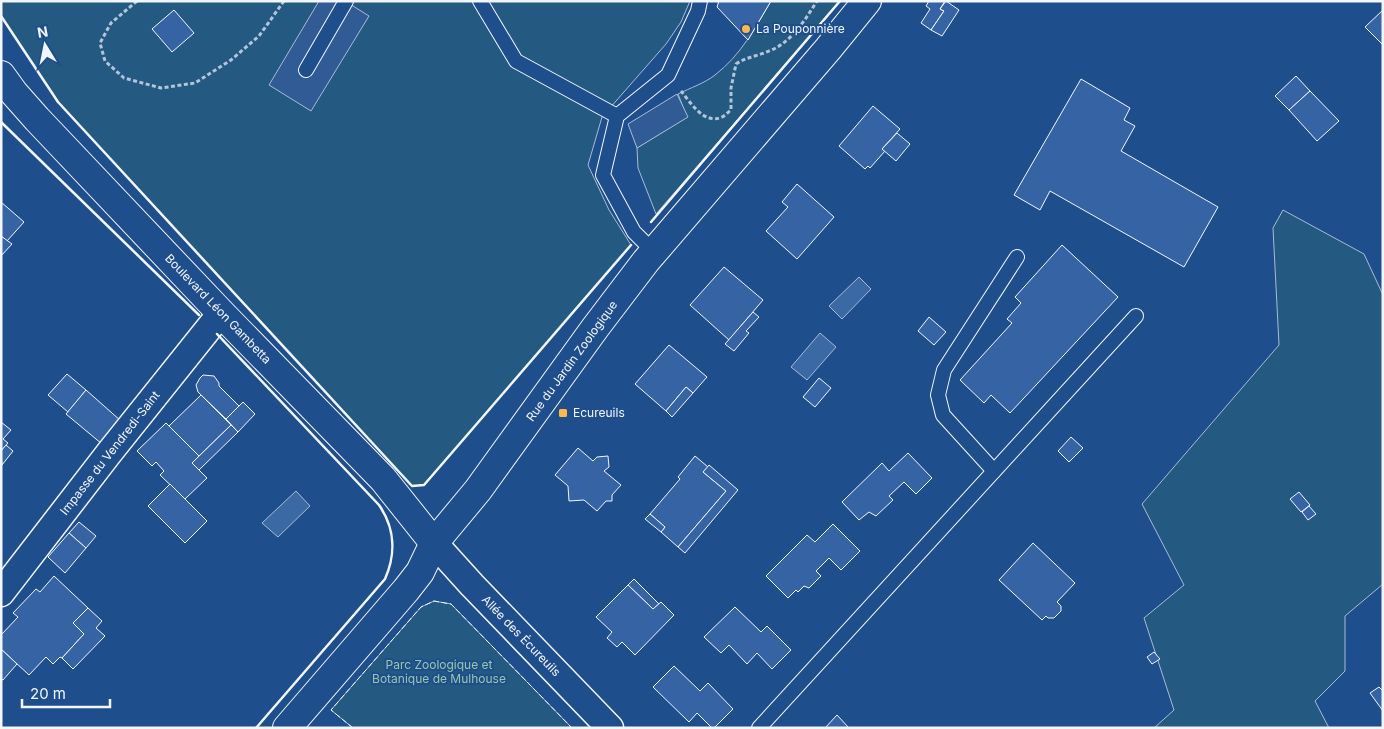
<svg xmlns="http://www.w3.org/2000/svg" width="1384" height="729" viewBox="0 0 1384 729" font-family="Inter,sans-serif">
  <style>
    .green { fill: #245a82; stroke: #a8bbd7 }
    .parking { fill: #305b95; stroke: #a8bbd7 }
    .water { fill: #3b69a3; stroke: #a8bbd7 }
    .building { fill: #3563a3; stroke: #f2f6ff }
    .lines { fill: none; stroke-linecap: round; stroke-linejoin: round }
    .service-casing { stroke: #f2f6ff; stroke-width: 16 }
    .minor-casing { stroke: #f2f6ff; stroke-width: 29 }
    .secondary-casing { stroke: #f2f6ff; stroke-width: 30 }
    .path { stroke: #b3c4dc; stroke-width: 3; stroke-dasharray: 4 2.5; stroke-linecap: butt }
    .service { stroke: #1f4e8c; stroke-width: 14 }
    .minor { stroke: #1f4e8c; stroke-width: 26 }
    .secondary { stroke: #1f4e8c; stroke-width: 28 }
    .fence { stroke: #f2f6ff; stroke-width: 1; stroke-dasharray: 6 2.5; stroke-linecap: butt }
    .wall { stroke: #f2f6ff; stroke-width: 2.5 }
    .poi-dot { fill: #ffb74d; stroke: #1f4e8c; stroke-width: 2 }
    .labels { text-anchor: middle; stroke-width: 4; stroke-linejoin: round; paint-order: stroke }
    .poi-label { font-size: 12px; fill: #f2f6ff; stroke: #1f4e8c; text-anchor: start }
    .street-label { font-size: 12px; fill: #f2f6ff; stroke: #1f4e8c }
    .park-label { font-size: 12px; fill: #97c8a6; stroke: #1f4e8c }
  </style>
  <rect width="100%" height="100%" fill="#1f4e8c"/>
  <g class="green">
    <path d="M1 1H690L681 22 666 44 602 117 588 165 609 210 631 245 424 485 412 486 58 102 1 16Z"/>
    <path d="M771 1H840L656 214 638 168 637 148 687 117 678 94C690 88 705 83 715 75 741 55 755 28 771 1Z"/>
    <path d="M1283 210 1364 254 1383 295V584L1345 616V671L1315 701 1329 728H1154L1174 710 1144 618 1184 585 1142 504 1279 345 1273 228Z"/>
    <path d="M434 601 451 604 572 728H353L331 710 421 607Z"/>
  </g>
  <g class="parking">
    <path d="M319 1H345L369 16 311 111 269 85Z"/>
    <path d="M677 94 688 117 637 148 628 124Z"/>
  </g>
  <g class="water">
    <path d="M859 277 871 289 842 319 829 306Z"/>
    <path d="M820 333 836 347 807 380 791 367Z"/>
    <path d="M296 491 310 506 278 537 262 523Z"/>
  </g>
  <g class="building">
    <path d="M719 1H771L748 40 717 7Z"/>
    <path d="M929 1H945L940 9 944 11 931 30 921 23 930 9 926 6Z"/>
    <path d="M946 1 959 10 942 36 931 30 944 11 940 9Z"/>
    <path d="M174 10 194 33 172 52 152 29Z"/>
    <path d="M1383 10V45L1365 27Z"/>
    <path d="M1296 76 1310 91 1289 110 1275 96Z"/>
    <path d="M1081 79 1130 108 1124 120 1135 126 1121 151 1218 207 1184 267 1050 191 1040 210 1014 195Z"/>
    <path d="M1310 91 1339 121 1317 141 1289 110Z"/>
    <path d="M873 106 900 129 882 149 885 151 870 168 868 166 865 169 839 146Z"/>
    <path d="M897 133 910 144 896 161 882 149Z"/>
    <path d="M797 184 834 217 797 259 766 231 788 207 782 202Z"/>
    <path d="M1 202 24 222 7 241 1 236Z"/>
    <path d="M1 236 12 244 1 256Z"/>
    <path d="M1062 245 1118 297 1010 413 991 395 984 403 960 380 1012 323 1007 319 1021 303 1015 297Z"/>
    <path d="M724 267 763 300 729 340 690 305Z"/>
    <path d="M753 312 759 317 746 331 749 333 734 351 725 344Z"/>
    <path d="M929 317 946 332 934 345 918 331Z"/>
    <path d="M669 345 707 377 693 393 686 387 666 411 635 384Z"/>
    <path d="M67 374 86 390 68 412 48 395Z"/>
    <path d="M203 375 214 376 219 383V386L239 406 226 419 198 392 196 385 200 378Z"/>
    <path d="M819 378 831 388 815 407 803 397Z"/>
    <path d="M686 387 693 393 672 417 666 411Z"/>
    <path d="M86 390 121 421 102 444 66 414Z"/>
    <path d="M201 395 231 425 199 456 169 426Z"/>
    <path d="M243 402 255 414 238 432 226 419Z"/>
    <path d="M1 422 11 430 3 439 8 443 1 451Z"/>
    <path d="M166 423 199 456 192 463 207 478 185 499 160 475 164 471 156 462 152 466 137 451Z"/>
    <path d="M231 425 238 432 199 470 192 463Z"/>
    <path d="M1071 437 1083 448 1069 462 1058 451Z"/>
    <path d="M6 445 13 451 2 465 1 451Z"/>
    <path d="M578 448 593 461 597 457 608 456 609 467 604 471 621 485 612 495V501H606L597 511 584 500 569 501 568 486 555 475Z"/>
    <path d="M908 453 932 478 916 494 904 482 889 496 893 500 876 516 869 512 859 520 842 502 882 463 889 471Z"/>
    <path d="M695 456 708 467 703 472 726 491 678 547 661 532 665 527 650 514 680 479 678 477Z"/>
    <path d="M709 465 738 490 685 553 678 547 726 491 703 472Z"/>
    <path d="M170 484 207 521 185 543 148 506Z"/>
    <path d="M1299 492 1310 505 1301 512 1290 499Z"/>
    <path d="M1309 506 1316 514 1308 520 1302 512Z"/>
    <path d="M650 514 665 527 661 532 645 519Z"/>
    <path d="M79 522 96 536 86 548 69 533Z"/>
    <path d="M833 524 860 551 841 570 829 558 816 571 821 576 809 588 804 586 798 592 796 590 788 598 766 576 807 535 815 542Z"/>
    <path d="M69 533 86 548 65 573 48 557Z"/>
    <path d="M1033 543 1075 583 1057 602 1061 606V611L1054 618H1048L1046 616 1042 620 999 580Z"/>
    <path d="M54 576 88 608 73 623 84 634 62 658 60 657 53 664 46 657 29 675 1 649V635L18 617 13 613 36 589 40 592Z"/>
    <path d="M634 579 659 604 653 609 628 585Z"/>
    <path d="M628 585 653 609 661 602 674 615 635 655 622 642 617 647 607 638 612 632 596 617Z"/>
    <path d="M735 607 761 632 767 626 791 650 772 669 757 653 747 664 729 645 721 653 704 637Z"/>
    <path d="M88 608 102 621 96 628 105 636 73 669 62 658 84 634 73 623Z"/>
    <path d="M1 649 17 664 3 680 1 679Z"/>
    <path d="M1154 652 1160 659 1152 664 1147 657Z"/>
    <path d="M674 666 700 691 708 683 733 709 714 728H712L697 713 689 722 653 687Z"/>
    <path d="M1379 687 1383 691V711L1370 693Z"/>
    <path d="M837 715 849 728H825Z"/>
  </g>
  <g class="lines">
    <defs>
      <g id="service">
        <path d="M480 1 516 61 617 116"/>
        <path d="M306 70 346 1"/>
        <path d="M654 252 634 232 603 175 617 116 668 75 698 11 700 1"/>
        <path d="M994 471 943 415 938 395 944 370 1017 257"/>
        <path d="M759 728 1136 316"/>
      </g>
      <g id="minor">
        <path d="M434 543 472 585 610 728"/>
        <path d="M1 593 109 453 221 313"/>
      </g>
      <g id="secondary">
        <path d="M1 75 14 93 37 119 221 313 383 479 434 543"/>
        <path d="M287 728 406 590 420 572 434 543 478 490 595 328 646 261 828 49 867 1"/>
      </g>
    </defs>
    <use href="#service" class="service-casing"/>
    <use href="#minor" class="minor-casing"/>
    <use href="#secondary" class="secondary-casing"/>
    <g class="path">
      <path d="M137 1 111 23 100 43 105 61 124 78 161 88 195 83 231 60 259 36 284 1"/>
      <path d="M681 91C691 103 704 125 722 117 725 116 728 112 731 110V88L736 64C746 57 758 56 769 51 791 43 805 20 817 1"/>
    </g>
    <use href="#service" class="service"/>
    <use href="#minor" class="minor"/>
    <use href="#secondary" class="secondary"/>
    <path class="fence" d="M353 728 331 710 421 607 434 601 451 604 572 728"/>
    <g class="wall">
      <path d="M1 16 58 102 412 486 424 485 631 245"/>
      <path d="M1 122 199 315"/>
      <path d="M651 222 840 1"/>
      <path d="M217 334 379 505C395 528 396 554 385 579L256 728"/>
    </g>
  </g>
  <g class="poi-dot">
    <circle cx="746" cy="29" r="5"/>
    <rect x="558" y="408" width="10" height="10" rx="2.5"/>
  </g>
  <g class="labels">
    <g class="poi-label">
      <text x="756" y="33">La Pouponnière</text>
      <text x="573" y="417">Ecureuils</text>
    </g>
    <g class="street-label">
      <text transform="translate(218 309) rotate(46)" y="4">Boulevard Léon Gambetta</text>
      <text transform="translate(572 361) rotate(-54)" y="4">Rue du Jardin Zoologique</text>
      <text transform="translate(110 453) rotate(-52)" y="4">Impasse du Vendredi-Saint</text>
      <text transform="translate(521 636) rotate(46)" y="4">Allée des Écureuils</text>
    </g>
    <g class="park-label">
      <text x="439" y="669">Parc Zoologique et<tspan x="439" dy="14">Botanique de Mulhouse</tspan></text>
    </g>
  </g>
  <rect width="1384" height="729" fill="none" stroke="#f2f6ff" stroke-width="5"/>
  <g transform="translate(45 45) rotate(350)" stroke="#1f4e8c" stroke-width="4" paint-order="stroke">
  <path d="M0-4L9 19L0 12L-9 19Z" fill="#f2f6ff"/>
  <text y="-8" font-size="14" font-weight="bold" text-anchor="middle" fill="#f2f6ff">N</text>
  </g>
  <path d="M22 699v8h88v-8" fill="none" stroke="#f2f6ff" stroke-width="2.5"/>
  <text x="30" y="699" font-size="15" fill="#f2f6ff" stroke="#1f4e8c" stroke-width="4" paint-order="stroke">20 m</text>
</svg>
